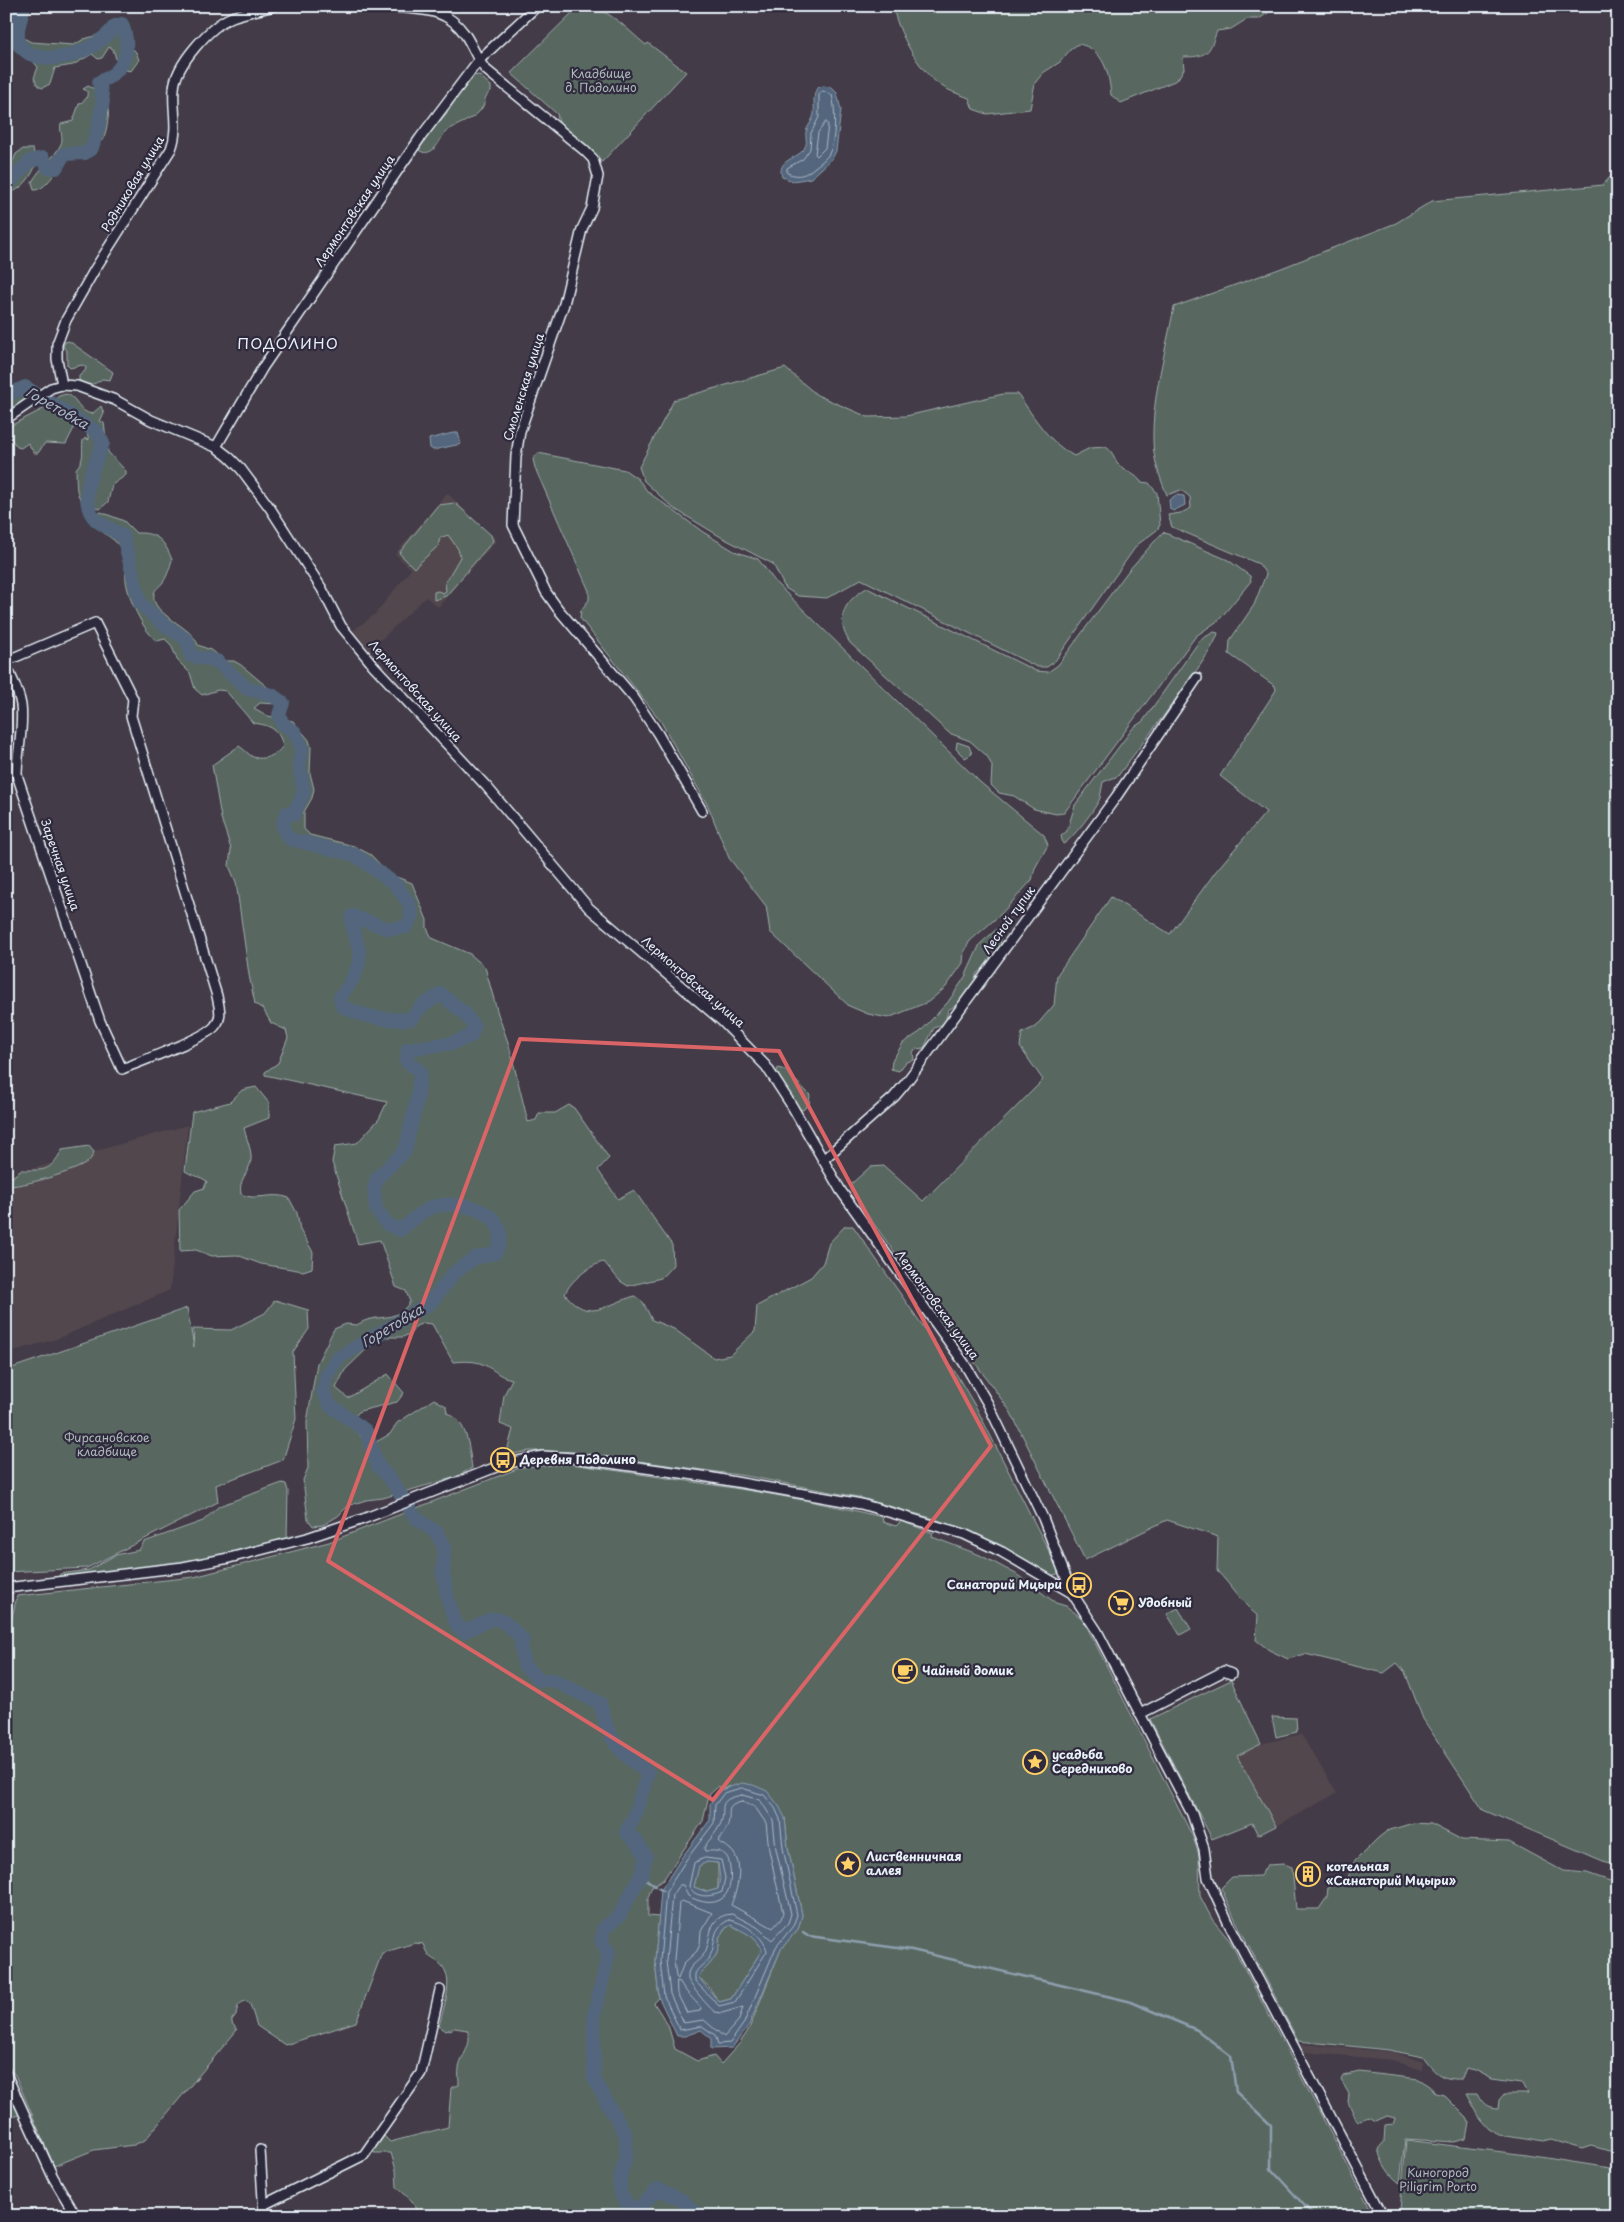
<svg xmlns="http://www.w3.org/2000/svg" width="1624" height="2222" viewBox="0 0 1624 2222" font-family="'Playpen Sans',sans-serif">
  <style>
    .built { fill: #51474e }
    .green { fill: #586860; stroke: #a0acac; fill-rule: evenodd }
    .water { fill: #52667d; stroke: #8e9eae; fill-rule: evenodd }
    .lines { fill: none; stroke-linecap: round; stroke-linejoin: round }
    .shore { stroke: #acb9c7; stroke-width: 1 }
    .stream { stroke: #8e9eae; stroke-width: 2.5 }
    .river { stroke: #52667d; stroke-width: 14 }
    .minor-casing { stroke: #e8f1f8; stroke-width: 12 }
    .minor { stroke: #2f2a3d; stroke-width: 9 }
    .marked { fill: none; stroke: #db6466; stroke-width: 4; stroke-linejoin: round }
    .labels { text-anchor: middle; stroke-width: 4.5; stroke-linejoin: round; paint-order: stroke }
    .park-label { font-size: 12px; fill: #aebabb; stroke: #2f2a3d }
    .street-label { font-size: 12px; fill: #e8f1f8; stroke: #2f2a3d }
    .poi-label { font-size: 12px; font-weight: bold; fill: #e8f1f8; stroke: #2f2a3d; text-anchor: start }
    .water-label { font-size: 14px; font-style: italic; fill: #acb9c7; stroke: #2f2a3d }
    .quarter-label { font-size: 15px; letter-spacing: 1px; fill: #e8f1f8; stroke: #2f2a3d }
  </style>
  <rect width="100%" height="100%" fill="#433b47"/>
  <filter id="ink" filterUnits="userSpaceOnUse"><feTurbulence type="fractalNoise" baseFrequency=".02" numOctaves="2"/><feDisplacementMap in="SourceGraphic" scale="10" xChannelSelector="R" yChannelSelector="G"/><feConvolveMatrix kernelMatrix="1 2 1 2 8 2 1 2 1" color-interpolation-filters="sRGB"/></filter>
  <g filter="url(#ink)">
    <g class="built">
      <path d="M447 493 497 540 438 607 426 597 369 651 353 631 375 614 411 569 395 554Z"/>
      <path d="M188 1125 170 1290 57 1339 6 1353V1176Z"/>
      <path d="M1301 1734 1337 1793 1276 1826 1237 1755 1261 1744Z"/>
      <path d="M1302 2044 1394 2052 1423 2062 1422 2070 1392 2060 1303 2052Z"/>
    </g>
    <g class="green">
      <path d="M579 6C608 6 625 28 646 45L648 43 686 72 602 162 559 123 557 114 511 73Z"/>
      <path d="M893 6H1278L1259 19H1247L1231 29 1217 31C1209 53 1208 57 1183 57L1184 69 1177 80 1121 103 1111 95C1109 74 1104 48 1078 44L1070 50 1060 62 1043 73 1035 83 1030 109 987 114 973 109 969 98C959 94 948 91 940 85 919 71 897 31 893 6Z"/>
      <path d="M123 18 131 33 130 46 136 52 139 60 131 71 119 69 113 49 109 47 102 58 98 59 92 54 73 65 55 68 50 84 42 88 38 86 34 78 38 67 21 48 17 39 20 36 31 42 74 45 84 39 95 36Z"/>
      <path d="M479 75 491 86V91C482 99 487 100 482 108 474 121 455 124 446 132 440 138 439 146 431 151 427 153 424 153 420 151L419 147 449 110 464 86 472 76Z"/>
      <path d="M88 86 103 93C112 108 108 122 104 139L97 143 91 155C86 156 80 154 75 156 58 160 50 190 34 190L32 182C40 167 54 159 61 144 64 137 59 130 61 124L73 121 79 104C85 100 88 99 87 91L83 89Z"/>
      <path d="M23 149H33L37 162C31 178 23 189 6 195V167L10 168 16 154Z"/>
      <path d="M1618 168V1865L1603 1861 1483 1810 1423 1719 1405 1672 1397 1663 1384 1673 1305 1654 1288 1659 1269 1650 1256 1640 1258 1616C1242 1604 1232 1586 1217 1571L1218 1537 1167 1520 1085 1560 1010 1411 866 1213 850 1185 870 1167 884 1166 923 1201 1043 1080 1020 1047 1022 1033 1035 1027 1054 1005 1057 975 1111 897 1170 934 1216 871 1266 812 1220 776 1276 690 1275 686 1229 654 1230 640 1254 605 1266 574 1259 564 1172 527 1168 515 1181 513 1191 508 1190 497 1181 490 1167 495C1160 478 1153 459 1153 440 1152 396 1166 350 1174 307L1279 269 1396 223 1432 201 1603 185Z"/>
      <path d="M69 341 113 372 110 380 102 379C95 385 86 387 79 380V376L85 371 86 367 82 365 70 368 67 365V352L63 346 65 342Z"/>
      <path d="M785 368 817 395 868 417 906 416 1003 394H1018C1033 416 1049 443 1074 456L1090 448 1106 447C1115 453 1114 461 1121 467 1128 473 1135 473 1141 482L1149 483 1157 493 1160 525 1157 530 1137 545 1055 661 1047 667H1037L861 579 827 598 798 596 785 588 773 564 721 537 673 508 644 481 639 467 674 400Z"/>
      <path d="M6 387 27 394 30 401 6 414Z"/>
      <path d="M66 394C78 397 78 412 92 414L101 406 104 414 100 421 104 423 108 452 126 471V475L112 485 108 502 100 509C73 503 77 491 76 469 86 457 81 453 83 440L86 438 89 440 86 429 78 426 74 428 66 444 45 443 38 453H34L28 443 21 448 17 447 12 440 6 439V428L45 408 59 396Z"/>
      <path d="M538 453 625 470 638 479 648 492 703 532 734 551 758 559 777 584 981 783 1044 835 1048 845 1035 868 1032 880 1001 914 970 941 964 951 963 963 946 987 928 1002 888 1018 868 1014 849 1006 770 932 766 906 729 858 708 806 660 720 580 618 581 610 589 600V591L535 468 533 459Z"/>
      <path d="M455 503 491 535 493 541 446 596 434 600V592L438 591 443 593 446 591 445 583 460 557 458 549 448 535 440 538 438 546 414 568 399 553 438 505Z"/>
      <path d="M101 512 124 521 136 533C157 532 165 541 172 560 170 567 167 577 163 582 160 587 155 588 154 594 150 615 192 625 198 645L213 651 225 661H234L241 665 278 696 277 704 260 703 254 708 268 716 293 721 309 740 311 747 310 773 314 789 312 798 304 812V829L310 835 354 846 371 855 389 874 412 883 427 920V928L432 938 470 954 485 967 498 1014 509 1045 528 1122 536 1120 539 1113H555L569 1105 574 1108 609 1158 598 1170 618 1199 634 1190 672 1245 673 1265 661 1278 628 1286 620 1281 604 1262C591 1264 569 1282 565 1294 590 1324 605 1304 635 1296L643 1302 652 1320 674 1329 714 1358 730 1355 755 1331 757 1306 811 1277 823 1263 829 1243 845 1226H853L955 1372 977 1409 1060 1573 1051 1576 1004 1548 938 1520 858 1497 746 1476 573 1452 530 1451 506 1455 513 1429 500 1424 504 1395 512 1379C498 1376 499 1373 488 1367 478 1360 464 1361 453 1362L432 1324 424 1323 416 1326 411 1333 403 1337H385L376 1340 345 1370 336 1388 348 1398 388 1374 404 1393 397 1402 360 1411 348 1423 360 1435 367 1447 390 1434 397 1423 434 1399 446 1406 447 1413C468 1421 469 1448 472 1468L456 1477 383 1498 366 1500 348 1506 338 1516 323 1525 313 1526 308 1519 303 1480 308 1468 307 1422 317 1363 334 1329 346 1324 357 1325C377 1311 393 1326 410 1302L406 1291 396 1287 380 1240 358 1244 332 1162 335 1146 357 1143 379 1119 387 1102 265 1075V1072L278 1063 288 1038 286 1030 271 1023 263 1009 255 1004 249 975 236 882 229 866 231 849 221 818 212 765 239 746C244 749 249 755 253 757 264 761 277 755 283 746 279 729 270 725 253 723L226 691 218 690 202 695 195 689 190 673 178 661 171 645 165 639 157 641C143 631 128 598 126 581 125 571 127 563 123 554 116 533 98 538 94 517Z"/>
      <path d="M1163 532 1228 560 1250 576 1251 581 1219 620 1196 636 1064 813 1056 814 1034 809 1014 796 999 793 991 785 992 766 987 756 970 741 949 733 850 643C835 620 843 601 867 588L1036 671 1048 672 1058 665 1128 571Z"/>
      <path d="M1214 632 1218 633C1216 651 1134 753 1118 776L1103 782C1102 787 1101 793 1100 798 1097 807 1071 841 1063 844L1061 836 1067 831 1075 805 1133 728 1143 721 1200 640Z"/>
      <path d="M957 742 969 746 972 754 965 758 956 749Z"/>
      <path d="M1009 918 1001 934 1000 949 992 950 988 966 977 973 973 985 960 1003 948 1010 945 1023 934 1028 924 1048 916 1049 913 1052 914 1060 906 1062 899 1071 891 1069 892 1061 903 1043 920 1032 948 1002 965 977 980 944Z"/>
      <path d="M778 1068 785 1070 810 1095 809 1104 803 1110 799 1109 776 1076Z"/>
      <path d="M256 1087 269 1103V1118L244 1128C246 1138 252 1150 251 1160 249 1174 238 1179 241 1194 255 1202 273 1191 289 1198L297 1213 300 1230 313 1252 312 1268 303 1271 261 1264 237 1255 212 1256 196 1250 180 1251 179 1210 195 1191 204 1188 207 1181C200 1176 192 1176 185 1171L192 1112 230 1102 242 1090Z"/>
      <path d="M89 1146 94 1152C93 1155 91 1159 88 1162 78 1171 21 1187 6 1186V1180L14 1176 20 1170C45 1170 49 1173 62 1150Z"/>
      <path d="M275 1300 308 1310 309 1329 293 1352 296 1419 283 1460 216 1485 218 1502 87 1568 6 1572V1370L187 1308 194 1347 193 1329 231 1330 265 1313Z"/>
      <path d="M572 1464C675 1480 781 1492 882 1517L883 1522 896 1526 901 1521 933 1533 932 1537 980 1555 1016 1574 1056 1603 1066 1606 1083 1619 1193 1837 1199 1855 1200 1896 1212 1919 1230 1941 1374 2216H418L413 2202 397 2187 396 2170 391 2153H374L373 2149 379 2138 384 2136 390 2142 448 2127 451 2088 459 2085C459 2079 458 2074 459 2068 461 2056 474 2043 467 2030L455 2028 446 2031 439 2026C443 2009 454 1982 443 1967 434 1956 430 1963 423 1944L415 1943 382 1953 356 2022 285 2045 257 2026 250 2004 247 2001C238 2002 237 2008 236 2016L232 2019V2023L237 2030 145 2140 134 2145 94 2150 54 2166 16 2077 6 2062V1622L11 1621 17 1596 194 1577 329 1542 522 1467ZM719 1786 721 1790 729 1786 785 1818 788 1848 802 1915 798 1929 781 1949 749 2029 740 2043 721 2064 714 2056 697 2061 675 2049 668 2025 654 2003 659 1998 655 1961 659 1917 648 1916V1897L652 1887 663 1880 703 1821 709 1795Z"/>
      <path d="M282 1483 286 1484 288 1491 287 1539 182 1564 58 1579 60 1574 89 1570 115 1555 139 1550 144 1542 203 1521 219 1506Z"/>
      <path d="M1178 1608 1191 1629 1180 1635 1167 1614Z"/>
      <path d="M1231 1680 1261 1744 1237 1756 1276 1826 1258 1835 1252 1823 1212 1839 1150 1719Z"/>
      <path d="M1272 1717 1296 1718 1297 1732 1276 1737Z"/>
      <path d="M1413 1823 1431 1824 1462 1840 1509 1842 1563 1871 1587 1873 1613 1882 1618 1892V2097L1615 2100 1618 2150 1609 2151 1592 2146 1583 2149 1552 2140 1544 2142 1500 2135 1489 2129 1481 2120 1467 2094H1477C1482 2104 1487 2109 1498 2109L1499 2100 1504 2094H1528L1522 2083 1492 2079 1475 2070 1466 2068 1462 2079C1442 2080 1435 2074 1423 2057L1389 2050 1298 2041 1236 1921 1221 1888 1232 1877 1260 1876 1267 1865 1284 1864 1292 1867 1296 1909H1319L1327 1897 1328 1887 1348 1878 1353 1863 1378 1838 1387 1831Z"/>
      <path d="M707 1862 718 1863V1889L707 1892 694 1887 699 1865Z"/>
      <path d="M731 1925C743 1931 757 1936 762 1950L731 1999 719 2002 708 1986 699 1978 700 1974C710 1964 721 1954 719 1938L724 1929Z"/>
      <path d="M1359 2072 1419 2079 1430 2086 1435 2093 1444 2095 1467 2118 1469 2122 1466 2139 1454 2142 1405 2139 1400 2183C1390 2177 1380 2160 1378 2149L1384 2142 1385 2126 1393 2125 1395 2118 1387 2116 1376 2121 1369 2117 1357 2121 1348 2102 1349 2094 1341 2080 1343 2076Z"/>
      <path d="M6 2090 20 2115 6 2118Z"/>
      <path d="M1406 2140 1527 2155 1617 2169 1613 2216H1402L1400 2211Z"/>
    </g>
    <g class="water">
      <path d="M9 6 27 7 20 33 12 34 6 27Z"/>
      <path d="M823 86 831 87 837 93 841 110 836 151 832 159 811 178 793 181 782 177C776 158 799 160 805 147 808 142 805 137 806 132 807 126 813 121 814 114 815 105 812 97 817 88Z"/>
      <path d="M453 433H458L461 444 433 450 430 448 429 439Z"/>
      <path d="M1176 495 1184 496 1185 505 1173 511 1170 509 1169 500Z"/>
      <path d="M742 1783 753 1785 767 1791 779 1806 785 1818 788 1848 802 1915 798 1929 781 1949 749 2025 732 2048 711 2049V2038L701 2030 685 2036H677L659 1998 655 1961 661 1890 682 1857 710 1820V1804L721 1790ZM707 1862 718 1863 720 1878 718 1889 707 1892 694 1887 699 1866ZM731 1925C743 1932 757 1936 762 1950L731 1999 719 2002 699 1978 700 1974C710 1964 721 1954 719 1938L724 1929Z"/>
    </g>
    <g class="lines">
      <g class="shore">
        <path d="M823 91 832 95C836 109 836 141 829 154 826 159 820 163 815 167 806 175 799 178 787 173V168L803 159 810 149 811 133 819 117V95Z"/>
        <path d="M826 122 828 125 825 148 817 156 815 154 818 133Z"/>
        <path d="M742 1788 764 1795 775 1808 780 1819 783 1848 797 1915 793 1926 776 1947 744 2023 730 2043 718 2044 715 2035 702 2026 680 2030 664 1996 660 1961 666 1892 686 1860 714 1823 715 1805 724 1793Z"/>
        <path d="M742 1795 760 1800 773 1820 776 1849 791 1914 788 1923 772 1940 757 1927 732 1914C705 1916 713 1940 704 1954 698 1963 686 1966 688 1979 689 1984 710 2009 715 2012L722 2013 743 2007 739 2020 724 2037 704 2020 683 2023 670 1994 666 1961 672 1895 679 1885H683L688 1896C716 1911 734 1899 730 1868 729 1863 729 1857 724 1854 719 1850 711 1851 705 1851L704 1848C708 1840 716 1834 720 1825 728 1809 713 1800 742 1795Z"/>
        <path d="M742 1802 755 1807 766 1823 769 1850 783 1913 781 1919 773 1928 731 1905C737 1890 745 1864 731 1850 727 1846 721 1845 718 1841 721 1837 725 1832 727 1827 733 1814 722 1806 742 1802Z"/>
        <path d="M705 1858 721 1860 725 1878 722 1892C711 1897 695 1899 689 1886L694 1863Z"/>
        <path d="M682 1901 712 1913 701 1931 700 1944 697 1951 684 1963 678 1979 676 1977 674 1960 679 1903Z"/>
        <path d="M729 1920C744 1922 764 1936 767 1951L735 2002 719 2006 695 1981V1974C698 1967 704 1965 708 1959 719 1944 708 1930 729 1920Z"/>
        <path d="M677 1981 680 1982C685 1992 694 1999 701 2008L700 2011 687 2013 677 1993Z"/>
      </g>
      <g class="stream">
        <path d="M642 1873 647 1880 655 1886"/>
        <path d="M658 1888 663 1891"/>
        <path d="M803 1932 809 1936 912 1950 1128 2001 1197 2030 1231 2056 1236 2092 1271 2125V2169L1314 2216"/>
      </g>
      <g class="river">
        <path d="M6 186 30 161 43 158 48 167 56 168 64 154 85 153 92 148 98 128 103 101 99 82C125 72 132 51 122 24L115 26C98 49 59 66 30 54 26 52 21 47 18 44V29L24 6"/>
        <path d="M6 392 12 393 25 387 97 432 103 443C95 464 76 500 96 520 103 526 115 531 123 536L140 603 162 623 187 640 191 656 217 661 248 689 272 695 283 703 279 715 283 724 295 732 302 749 299 764 304 792 294 814 287 813C281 824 282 830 290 839L355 855 395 884 409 903 412 917 406 927 389 929 352 916C351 929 357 938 359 951 361 969 351 983 340 997L342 1006C364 1018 386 1021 411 1019L422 1006 441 994 464 1013 474 1026 471 1036 453 1043 408 1049 406 1061 420 1071 418 1095 405 1151 377 1178 374 1190 376 1209 387 1224 400 1230C410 1223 421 1211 432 1207 461 1198 518 1214 495 1253L475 1258 455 1272 430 1303 338 1358 327 1375 323 1391 330 1405 366 1431 377 1464 393 1483 415 1517 437 1533 444 1548 443 1573 448 1600 457 1626 464 1632C497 1615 497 1612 523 1640L521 1645 524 1665 540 1680H553L600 1703C609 1742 617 1749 648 1773L633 1820 626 1832 636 1841 646 1856 642 1873 619 1916 603 1929 602 1943 609 1952 594 2016V2079L626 2136V2156L620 2179V2193L627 2204 637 2210 658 2189 680 2199 699 2216"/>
      </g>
      <defs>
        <g id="minor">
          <path d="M387 6C417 11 444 5 464 33 472 44 476 58 485 69L584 150 593 159 598 176 592 208 582 229 564 304 520 431 516 456 513 525 546 592 558 609 634 698 658 734 702 811"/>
          <path d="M62 385 57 359V344L66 320 95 269 171 149C179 129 172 109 174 89 175 65 210 26 232 17 245 12 260 10 273 6"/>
          <path d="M6 419 51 388 62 385 77 386 115 400 151 420 216 447 229 457 241 469 270 508 322 589 341 626 373 665 487 787 589 908 722 1021 766 1066 792 1106 841 1191 964 1363 988 1404 1043 1518 1072 1593 1097 1631 1192 1814 1204 1849 1208 1878 1228 1922 1383 2216"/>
          <path d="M216 447 263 367 420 138 478 61 537 6"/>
          <path d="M6 661 95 623 133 699 131 716 217 996C219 1007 223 1017 215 1026 206 1038 139 1062 122 1069L100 1021 17 775C17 752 24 728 21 705 19 691 11 677 6 665"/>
          <path d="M823 1160 894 1097 905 1084 1116 797 1197 678"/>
          <path d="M6 1588 183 1567 229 1558 307 1538 363 1519 504 1464 543 1456 574 1458 702 1476 861 1504 964 1534 1002 1552 1072 1593"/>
          <path d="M1140 1714 1224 1671 1231 1674"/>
          <path d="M6 2074 53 2177 76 2216"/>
          <path d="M260 2150 264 2216"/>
          <path d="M263 2205 364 2155 421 2073 440 1990"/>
        </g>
      </defs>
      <use href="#minor" class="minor-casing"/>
      <use href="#minor" class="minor"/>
    </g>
  </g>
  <path class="marked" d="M520 1039 779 1051 991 1446 713 1800 328 1561Z"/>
  <defs>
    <symbol id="bus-ring" viewBox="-11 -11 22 22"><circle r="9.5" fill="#2f2a3d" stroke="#ffd166" stroke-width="1.5"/><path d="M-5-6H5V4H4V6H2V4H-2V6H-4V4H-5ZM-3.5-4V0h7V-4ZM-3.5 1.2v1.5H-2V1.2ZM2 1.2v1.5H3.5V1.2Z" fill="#ffd166"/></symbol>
    <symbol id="supermarket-ring" viewBox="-11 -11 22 22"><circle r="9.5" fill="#2f2a3d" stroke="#ffd166" stroke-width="1.5"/><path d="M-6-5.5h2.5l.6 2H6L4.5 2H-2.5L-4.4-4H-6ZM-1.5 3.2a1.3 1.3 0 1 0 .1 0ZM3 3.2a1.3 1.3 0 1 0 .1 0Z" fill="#ffd166"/></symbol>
    <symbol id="cafe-ring" viewBox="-11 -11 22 22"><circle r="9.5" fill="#2f2a3d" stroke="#ffd166" stroke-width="1.5"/><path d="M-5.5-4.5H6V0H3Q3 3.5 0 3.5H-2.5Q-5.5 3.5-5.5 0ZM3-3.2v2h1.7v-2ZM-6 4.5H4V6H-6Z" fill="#ffd166"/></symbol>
    <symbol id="sight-ring" viewBox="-11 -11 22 22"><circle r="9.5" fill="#2f2a3d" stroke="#ffd166" stroke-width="1.5"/><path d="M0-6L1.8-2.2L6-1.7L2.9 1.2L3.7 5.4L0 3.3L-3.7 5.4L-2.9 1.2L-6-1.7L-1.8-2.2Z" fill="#ffd166"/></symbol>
    <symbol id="building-ring" viewBox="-11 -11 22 22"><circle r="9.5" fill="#2f2a3d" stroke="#ffd166" stroke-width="1.5"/><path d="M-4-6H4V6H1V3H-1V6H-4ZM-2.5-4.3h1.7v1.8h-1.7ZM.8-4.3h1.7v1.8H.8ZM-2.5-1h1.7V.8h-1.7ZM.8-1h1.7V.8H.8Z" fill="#ffd166"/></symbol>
  </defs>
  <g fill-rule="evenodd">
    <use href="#bus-ring" x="489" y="1446" width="28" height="28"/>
    <use href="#bus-ring" x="1065" y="1571" width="28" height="28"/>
    <use href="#supermarket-ring" x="1107" y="1589" width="28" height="28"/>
    <use href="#cafe-ring" x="891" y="1657" width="28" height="28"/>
    <use href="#sight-ring" x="1021" y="1748" width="28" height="28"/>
    <use href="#sight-ring" x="834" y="1850" width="28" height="28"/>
    <use href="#building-ring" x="1294" y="1860" width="28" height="28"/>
  </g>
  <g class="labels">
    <g class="park-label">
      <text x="601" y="78">Кладбище<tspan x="601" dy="14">д. Подолино</tspan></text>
      <text x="107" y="1442">Фирсановское<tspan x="107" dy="14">кладбище</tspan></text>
      <text x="1438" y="2177">Киногород<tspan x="1438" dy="14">Piligrim Porto</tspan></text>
    </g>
    <g class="street-label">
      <text transform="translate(133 184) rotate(-59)" y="4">Родниковая улица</text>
      <text transform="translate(355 211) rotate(-56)" y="4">Лермонтовская улица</text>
      <text transform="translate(524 387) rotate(-73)" y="4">Смоленская улица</text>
      <text transform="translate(415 691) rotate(48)" y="4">Лермонтовская улица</text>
      <text transform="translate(60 865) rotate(71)" y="4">Заречная улица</text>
      <text transform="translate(1009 920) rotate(-54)" y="4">Лесной тупик</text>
      <text transform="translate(693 982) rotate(41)" y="4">Лермонтовская улица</text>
      <text transform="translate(937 1305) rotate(54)" y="4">Лермонтовская улица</text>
    </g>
    <g class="poi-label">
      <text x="520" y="1464">Деревня Подолино</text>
      <text x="1062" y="1589" text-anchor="end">Санаторий Мцыри</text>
      <text x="1138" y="1607">Удобный</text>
      <text x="922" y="1675">Чайный домик</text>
      <text x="1052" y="1759">усадьба<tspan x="1052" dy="14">Середниково</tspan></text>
      <text x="866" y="1861">Лиственничная<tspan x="866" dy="14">аллея</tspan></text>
      <text x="1326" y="1871">котельная<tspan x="1326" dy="14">«Санаторий Мцыри»</tspan></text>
    </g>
    <g class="water-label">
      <text transform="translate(57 408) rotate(30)" y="5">Горетовка</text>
      <text transform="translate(392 1326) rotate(-31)" y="5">Горетовка</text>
    </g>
    <g class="quarter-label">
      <text x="288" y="349">ПОДОЛИНО</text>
    </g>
  </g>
  <rect width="1624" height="2222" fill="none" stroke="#2f2a3d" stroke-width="25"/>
  <rect x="12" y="12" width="1599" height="2197" fill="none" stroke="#e8f1f8" stroke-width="2" filter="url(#ink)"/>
</svg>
